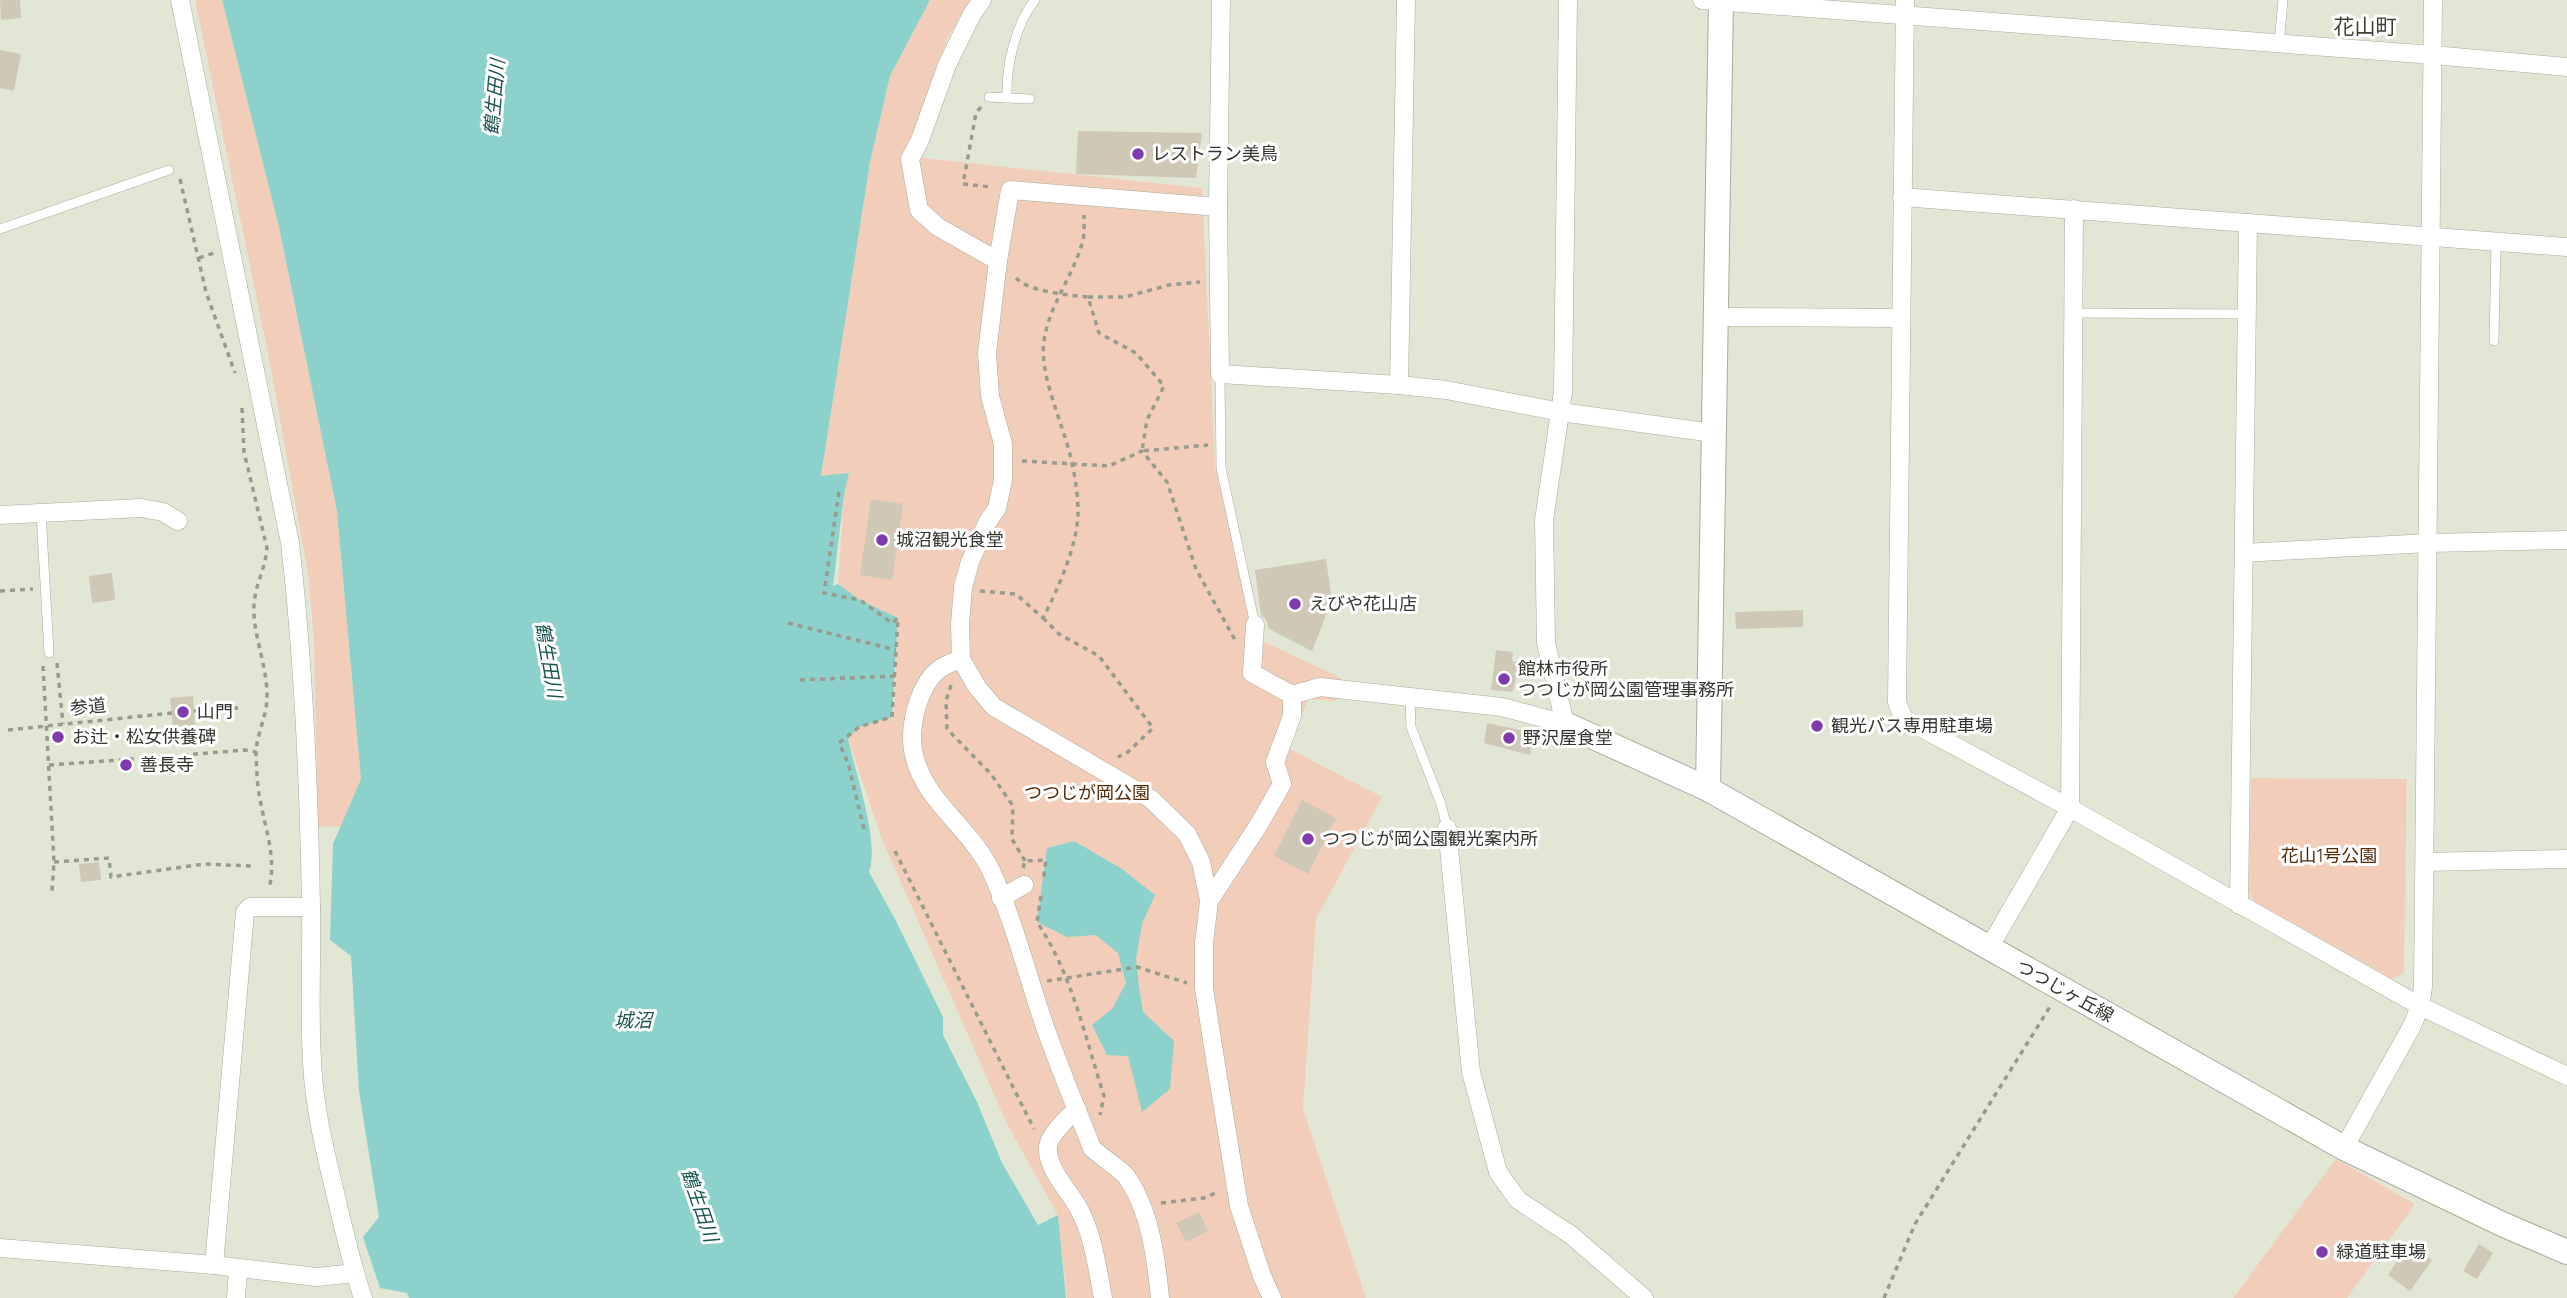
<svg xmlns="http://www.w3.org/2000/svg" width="2567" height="1298" viewBox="0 0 2567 1298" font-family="Quicksand,'Noto Sans JP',sans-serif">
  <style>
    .green { fill: #f2ceba }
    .water { fill: #8cd1cb }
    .building { fill: #d0c8b7 }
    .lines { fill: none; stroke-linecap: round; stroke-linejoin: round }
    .lane-casing { stroke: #a7ac9b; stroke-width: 10 }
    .street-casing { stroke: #a7ac9b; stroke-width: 19 }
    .secondary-casing { stroke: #a7ac9b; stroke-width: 26 }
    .path { stroke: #989b8e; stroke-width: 3.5; stroke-dasharray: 5 5; stroke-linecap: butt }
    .lane { stroke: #fff; stroke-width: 9 }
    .street { stroke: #fff; stroke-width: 18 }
    .secondary { stroke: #fff; stroke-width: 24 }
    .poi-dot { fill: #7f3bae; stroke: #fff; stroke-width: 2.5 }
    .labels { text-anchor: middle; stroke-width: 6; stroke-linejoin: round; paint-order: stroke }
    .poi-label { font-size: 18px; fill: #34362f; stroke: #fff; text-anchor: start }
    .street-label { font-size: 18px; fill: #34362f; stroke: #fff }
    .park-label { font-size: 18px; fill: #562806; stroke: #fff }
    .water-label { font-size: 19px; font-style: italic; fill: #1a5551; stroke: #fff }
    .quarter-label { font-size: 21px; fill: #3e4133; stroke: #fff }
  </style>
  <rect width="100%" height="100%" fill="#e2e7d5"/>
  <g class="green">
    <path d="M195 0H222L279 227 337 511 361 779 341 826 318 827 314 643 309 580 269 358Z"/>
    <path d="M930 0H972L948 37 905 156 1202 188 1215 466 1256 638 1341 678 1336 701 1308 699 1288 748 1382 797 1316 919 1303 1109 1366 1298H1067L1058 1215 1007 1124 882 839 848 739 859 727 894 712 898 619 860 600 838 584 844 495 849 473 821 477 870 162 890 76Z"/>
    <path d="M2251 778 2407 779 2404 972 2393 979 2255 902 2249 892Z"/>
    <path d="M2336 1159 2415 1204 2347 1298H2233Z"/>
  </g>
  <g class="water">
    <path d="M222 0H930L890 76 870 162 821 476 849 473 844 495 833 586 838 584 860 600 898 618 892 717 859 727 848 739C855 772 880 842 869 872L896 921 943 1017V1035L977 1102 1002 1163 1038 1225 1058 1215 1066 1298H409L407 1293 380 1288 363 1237 379 1217 359 1091 351 956 330 940 333 844 361 779 337 511 279 227Z"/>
    <path d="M1074 841 1122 869 1155 895 1142 924 1136 959 1139 987 1143 1012 1174 1041 1170 1089 1142 1112 1128 1056 1107 1055 1092 1025 1112 1009 1126 983 1118 953 1096 935 1067 937 1037 922 1047 848Z"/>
  </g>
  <g class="building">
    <path d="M0 0H20L21 18 1 20Z"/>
    <path d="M0 50 21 54 14 91 0 88Z"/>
    <path d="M1078 131 1202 133 1196 178 1076 174Z"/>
    <path d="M871 499 903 504 892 580 860 575Z"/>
    <path d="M1326 559 1332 600 1312 651 1269 629 1265 618 1261 615 1255 570Z"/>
    <path d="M112 573 115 600 92 603 89 576Z"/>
    <path d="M1803 610V627L1736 629 1735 612Z"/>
    <path d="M1496 650 1513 652 1512 661 1518 662 1515 684 1512 692 1491 690Z"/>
    <path d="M193 696 195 725 173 727 170 698Z"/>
    <path d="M1487 723 1534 733 1530 755 1484 743Z"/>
    <path d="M1302 800 1336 818 1308 874 1274 856Z"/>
    <path d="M99 862 101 880 81 882 79 864Z"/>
    <path d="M1199 1212 1208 1231 1186 1242 1176 1223Z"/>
    <path d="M2408 1243 2432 1260 2410 1291 2388 1275Z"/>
    <path d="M2479 1244 2493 1253 2477 1279 2463 1271Z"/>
  </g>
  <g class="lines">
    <defs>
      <g id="lane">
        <path d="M2279 43 2283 0"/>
        <path d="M989 97 1030 99"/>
        <path d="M1007 98C1006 66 1015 25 1035 0"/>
        <path d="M0 229 169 170"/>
        <path d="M2074 313 2246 314"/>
        <path d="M2494 341 2496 243"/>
        <path d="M1220 374 1221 468 1255 625"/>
        <path d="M41 513 49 653"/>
        <path d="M1410 697 1411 727 1441 804 1447 828"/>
      </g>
      <g id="street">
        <path d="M180 0 290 543C304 664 309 786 311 907 312 958 309 1010 312 1061 314 1109 326 1155 337 1201 345 1234 352 1266 363 1298"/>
        <path d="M982 0 972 14 947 65 920 140 910 159 919 210 938 227 998 261"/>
        <path d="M1221 0 1218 207 1220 374 1399 385 1446 390 1561 412 1713 433"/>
        <path d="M1702 0 2433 55 2567 67"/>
        <path d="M1905 0 1897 702 1903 718 2070 808 2420 1006 2567 1076"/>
        <path d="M1902 197 2567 247"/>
        <path d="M1218 207 1010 190 998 261 987 353 990 396 1003 444V480L997 508 987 523 970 562 963 587 960 624 961 659 977 687 994 707 1151 799 1187 834 1201 862 1209 901 1204 943V988L1212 1040 1239 1206 1262 1276 1272 1298"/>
        <path d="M1716 317 1900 318"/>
        <path d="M1399 385 1406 0"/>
        <path d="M0 515 141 508 163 512 178 521"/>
        <path d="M2244 553 2428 543 2567 540"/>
        <path d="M1255 625 1252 673 1292 695 1320 687 1410 697 1502 707 1565 724 1546 643 1544 520 1563 392 1568 0"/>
        <path d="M961 659C954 662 947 664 941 668 919 683 909 725 913 750 921 800 972 828 992 873 1012 917 1024 963 1039 1009 1054 1056 1074 1102 1092 1148 1102 1158 1117 1166 1126 1176 1150 1210 1156 1257 1160 1298"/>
        <path d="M1447 828 1471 1072 1498 1172 1518 1200 1571 1235 1644 1298"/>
        <path d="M2425 862 2567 859"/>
        <path d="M1001 898 1024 885"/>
        <path d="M1209 901 1258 826 1282 784 1275 762 1292 716V695"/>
        <path d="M2239 905 2248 223"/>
        <path d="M1989 948 2070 808 2074 209"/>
        <path d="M1077 1109C1068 1118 1049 1134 1048 1147 1046 1168 1070 1192 1079 1209 1094 1237 1097 1268 1103 1298"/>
        <path d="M2344 1148 2412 1026 2420 1006 2423 987 2433 0"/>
        <path d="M0 1248 214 1265 317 1277 355 1273"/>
        <path d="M214 1265 245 912 250 907H311"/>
        <path d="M236 1298 238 1270"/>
      </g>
      <g id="secondary">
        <path d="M1565 724 1708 789 2344 1148 2502 1224 2567 1252"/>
        <path d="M1708 789 1721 0"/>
      </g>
    </defs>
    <use href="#lane" class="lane-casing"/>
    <use href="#street" class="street-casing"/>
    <use href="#secondary" class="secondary-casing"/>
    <g class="path">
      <path d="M981 107 976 113 963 184 991 187"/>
      <path d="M180 179 206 292 235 373"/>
      <path d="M199 258 214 253"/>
      <path d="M1016 278C1029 292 1069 295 1088 297L1099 333 1136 353 1164 386 1147 420 1142 451 1208 445"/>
      <path d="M1088 297H1125L1169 285 1200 282"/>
      <path d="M242 408 244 452 267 548C265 573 252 588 254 615 256 643 268 671 267 699 266 719 255 738 256 757 257 771 257 786 260 799 265 828 277 859 269 888"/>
      <path d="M1022 461 1109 466 1142 451 1167 482 1196 569 1235 640"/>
      <path d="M839 492 824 593 860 600 892 623 898 618 892 717 859 727 839 743 848 763 864 829"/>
      <path d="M0 591 33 589"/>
      <path d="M980 591 1016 594 1043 618C1058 589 1078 544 1078 512 1078 485 1071 454 1062 428 1054 403 1040 368 1044 341 1049 306 1071 279 1081 247 1085 238 1084 226 1084 215"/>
      <path d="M1043 618 1059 634 1099 656 1153 728 1128 752 1118 757"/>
      <path d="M788 623 896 650"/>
      <path d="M57 663 63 724"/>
      <path d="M43 666 54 862 52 891"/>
      <path d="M800 680 895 676"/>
      <path d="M951 685 946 701 947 729 991 774 1013 806 1012 839 1025 861"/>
      <path d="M194 711 238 708"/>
      <path d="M8 730 172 713"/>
      <path d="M183 755 245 750 256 752"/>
      <path d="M49 765 176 756"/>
      <path d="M895 851 1034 1129"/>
      <path d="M54 862 109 858 111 877 204 864 251 866"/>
      <path d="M1023 868 1025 861 1046 860 1043 881"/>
      <path d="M1041 896 1037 922C1072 974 1085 1037 1104 1096L1100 1115"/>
      <path d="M1047 981 1137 967 1187 983"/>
      <path d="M1161 1203 1204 1198 1218 1192"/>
      <path d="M1884 1298 1915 1224 2051 1005"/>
    </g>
    <use href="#lane" class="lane"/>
    <use href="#street" class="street"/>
    <use href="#secondary" class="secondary"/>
  </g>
  <g class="poi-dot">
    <circle cx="1138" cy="154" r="7"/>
    <circle cx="882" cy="540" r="7"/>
    <circle cx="1295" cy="604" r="7"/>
    <circle cx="1504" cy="679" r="7"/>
    <circle cx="183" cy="712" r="7"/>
    <circle cx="1817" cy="726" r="7"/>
    <circle cx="58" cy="737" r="7"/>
    <circle cx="1509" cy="738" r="7"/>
    <circle cx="126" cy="765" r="7"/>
    <circle cx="1308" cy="839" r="7"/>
    <circle cx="2322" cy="1252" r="7"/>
  </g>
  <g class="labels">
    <g class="poi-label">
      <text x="1152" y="160">レストラン美鳥</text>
      <text x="896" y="546">城沼観光食堂</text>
      <text x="1309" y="610">えびや花山店</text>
      <text x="1518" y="675">館林市役所<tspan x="1518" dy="21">つつじが岡公園管理事務所</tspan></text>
      <text x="197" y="718">山門</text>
      <text x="1831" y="732">観光バス専用駐車場</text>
      <text x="72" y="743">お辻・松女供養碑</text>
      <text x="1523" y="744">野沢屋食堂</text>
      <text x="140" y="771">善長寺</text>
      <text x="1322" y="845">つつじが岡公園観光案内所</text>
      <text x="2336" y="1258">緑道駐車場</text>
    </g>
    <g class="street-label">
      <text transform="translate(88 707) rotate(-6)" y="6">参道</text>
      <text transform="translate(2065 991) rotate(29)" y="6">つつじヶ丘線</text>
    </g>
    <g class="park-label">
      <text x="1087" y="799">つつじが岡公園</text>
      <text x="2329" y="862">花山1号公園</text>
    </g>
    <g class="water-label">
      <text transform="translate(494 97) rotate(-85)" y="7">鶴生田川</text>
      <text transform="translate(549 660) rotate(80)" y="7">鶴生田川</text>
      <text x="633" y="1027">城沼</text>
      <text transform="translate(700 1205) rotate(71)" y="7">鶴生田川</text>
    </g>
    <g class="quarter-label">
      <text x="2365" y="34">花山町</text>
    </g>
  </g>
</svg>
